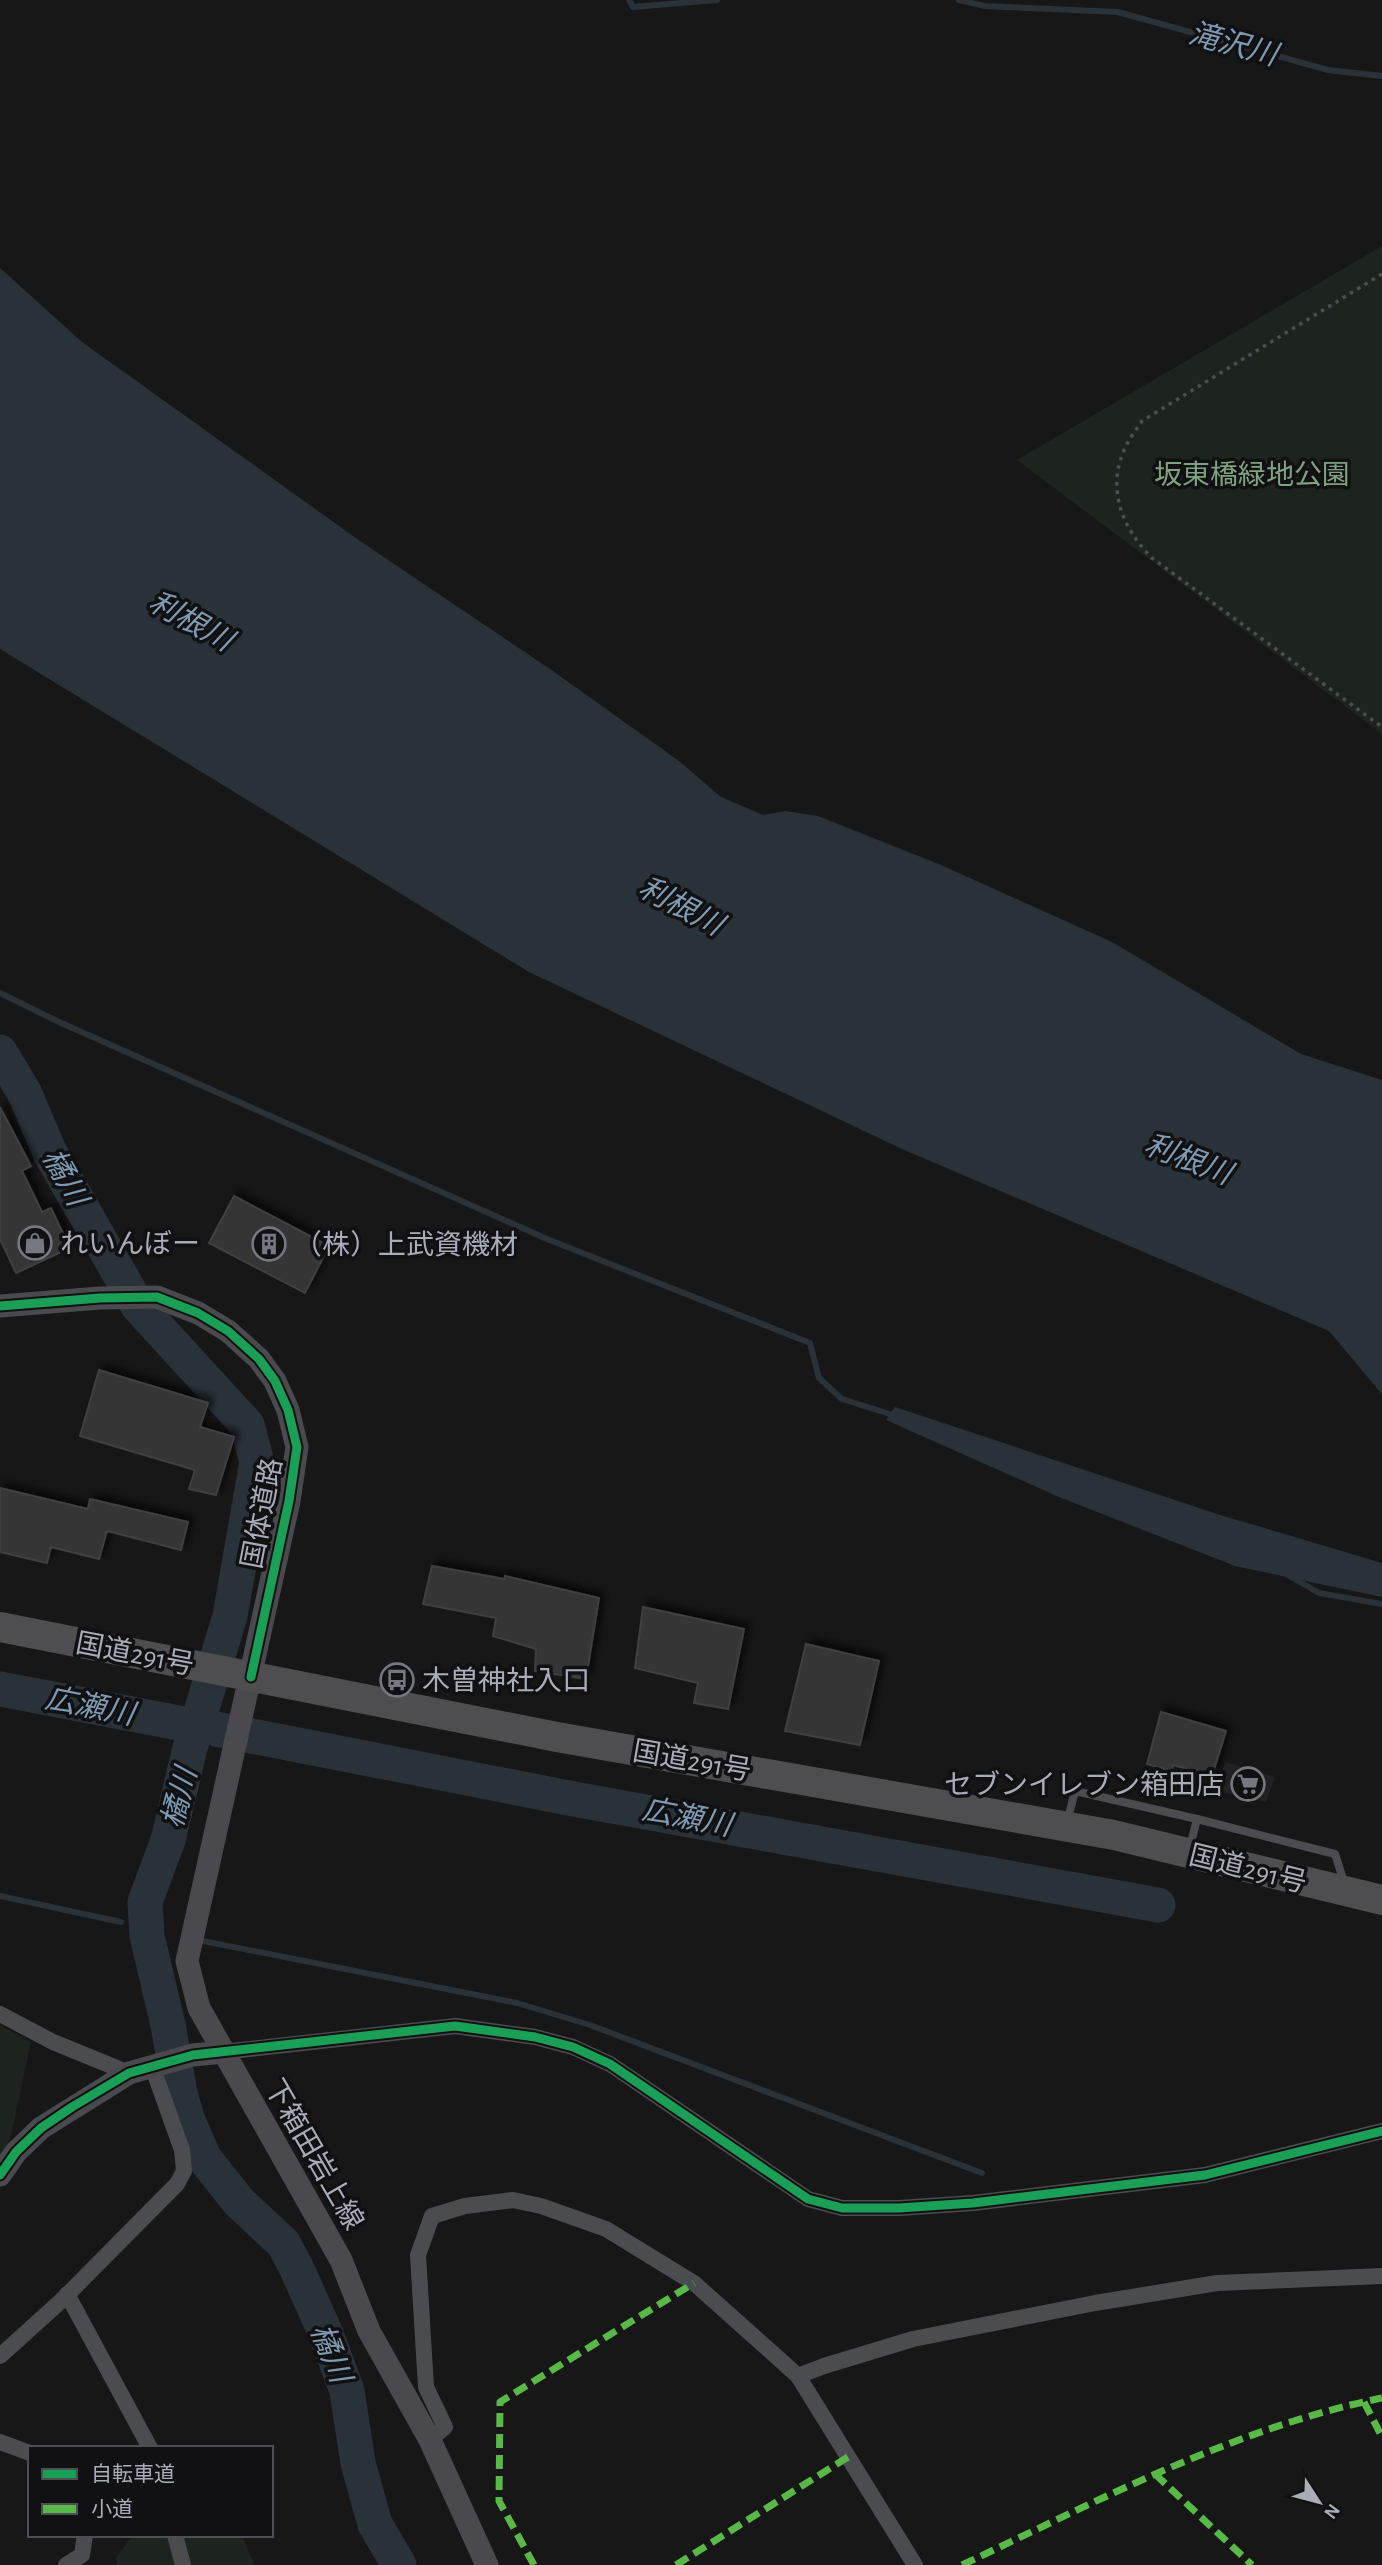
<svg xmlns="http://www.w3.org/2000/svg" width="1382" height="2565" viewBox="0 0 1382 2565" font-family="'Alegreya Sans','Noto Sans JP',sans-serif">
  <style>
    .built { fill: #212123 }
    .green { fill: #1d241e }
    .water { fill: #2a3239 }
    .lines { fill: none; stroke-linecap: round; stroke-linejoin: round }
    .stream { stroke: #2a3239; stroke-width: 6 }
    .river { stroke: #2a3239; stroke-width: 35 }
    .building { fill: #353536; stroke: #3f4043; stroke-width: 2; filter: url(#shadow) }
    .path { stroke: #4d4e52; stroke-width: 3.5; stroke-dasharray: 3.5 5; stroke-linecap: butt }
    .lane { stroke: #4b4c50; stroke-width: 8 }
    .street { stroke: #4b4c50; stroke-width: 16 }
    .secondary { stroke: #4a4a4e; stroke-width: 23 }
    .highway { stroke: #4e4e51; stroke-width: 30 }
    .quiet { stroke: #58b947; stroke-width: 7; stroke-dasharray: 14 7; stroke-linecap: butt }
    .cycleway-casing { stroke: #111113; stroke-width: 13 }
    .cycleway { stroke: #1a9f57; stroke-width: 9 }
    .labels { text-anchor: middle; stroke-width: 7; stroke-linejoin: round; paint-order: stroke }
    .park-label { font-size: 28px; fill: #7fa381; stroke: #111113 }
    .poi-label { font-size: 28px; fill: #a8adb8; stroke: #111113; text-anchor: start }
    .street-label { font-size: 28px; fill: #a8adb8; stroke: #111113 }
    .water-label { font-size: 30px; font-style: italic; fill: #7f9bb3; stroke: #111113 }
  </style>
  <defs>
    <filter id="shadow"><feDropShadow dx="5.5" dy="-5.5" stdDeviation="3.5" flood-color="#0009"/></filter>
  </defs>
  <rect width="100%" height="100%" fill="#171717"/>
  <path class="built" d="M1225 1762 1275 1777 1266 1802 1216 1791Z"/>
  <g class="green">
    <path d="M1382 246V734L1017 460Z"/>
    <path d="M0 2025 31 2042 10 2140 0 2156Z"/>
    <path d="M133 2535H242L254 2565H117L116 2558Z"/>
  </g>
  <g class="water">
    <path d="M0 268 82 342 360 541 550 669 679 761 721 797 763 815 785 811 818 816 941 865 1112 942 1301 1054 1382 1080V1394L1329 1331 902 1149 529 972 0 649Z"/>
    <path d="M895 1407 1217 1514 1382 1563V1597L1235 1566 1059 1497 886 1420Z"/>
  </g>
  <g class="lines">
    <g class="stream">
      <path d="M629 0 633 7 717 0"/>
      <path d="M959 0 985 6 1118 12 1328 70 1382 76"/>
      <path d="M0 993 59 1022 547 1239 810 1343 819 1378 842 1399 896 1416"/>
      <path d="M1288 1575 1319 1593 1382 1604"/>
      <path d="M0 1896 121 1922"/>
      <path d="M198 1940 517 2003 590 2025 982 2173"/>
    </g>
    <g class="river">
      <path d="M0 1052 25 1094 49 1151 138 1306 247 1425 257 1462 230 1616 190 1748 168 1840 145 1902 147 1936 168 2025 180 2093 187 2118 204 2158 239 2202 283 2243 296 2267 326 2334 347 2391 358 2463 375 2524 399 2565"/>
      <path d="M0 1689 179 1723"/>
      <path d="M216 1729 574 1799 1158 1905"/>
    </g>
  </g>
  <g class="building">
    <path d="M0 1107 31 1166 22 1171 42 1212 51 1208 70 1248 16 1273 0 1239Z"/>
    <path d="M234 1196 329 1246 305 1293 209 1243Z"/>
    <path d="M99 1370 208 1403 200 1427 234 1437 216 1495 189 1489 195 1470 80 1436Z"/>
    <path d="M0 1488 88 1509 90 1499 188 1522 181 1550 107 1531 99 1559 51 1547 47 1563 0 1552Z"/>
    <path d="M432 1566 505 1579V1576L599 1598 586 1679 535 1671 536 1649 493 1636 496 1618 423 1604Z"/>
    <path d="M643 1607 744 1629 728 1709 694 1703 698 1683 635 1668Z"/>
    <path d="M806 1644 879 1661 860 1745 785 1731Z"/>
    <path d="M1161 1712 1226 1731 1212 1776 1173 1765 1172 1771 1147 1764Z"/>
  </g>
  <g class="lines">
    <path class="path" d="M1382 274 1142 421C1137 429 1131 436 1127 444 1105 486 1121 527 1152 558L1382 727"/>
    <g class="lane">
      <path d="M1067 1822 1075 1791 1197 1819"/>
      <path d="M1190 1847 1197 1819 1335 1854 1345 1885"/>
    </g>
    <g class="street">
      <path d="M0 2014 53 2042 129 2073"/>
      <path d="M223 2052 455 2026 535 2037 573 2047 610 2064 808 2199 842 2208H899L973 2203 1205 2175 1382 2131"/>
      <path d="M67 2294 150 2448"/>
      <path d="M0 2356 61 2301 177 2184 184 2171 182 2150 152 2066"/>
      <path d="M798 2376 824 2366 913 2339 1095 2303 1217 2283 1382 2276"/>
      <path d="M430 2440 445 2427 426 2387 418 2255 432 2216 465 2206 513 2200 541 2206 606 2229 694 2283 798 2376 915 2565"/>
      <path d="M0 2442 30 2453"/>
      <path d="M175 2535 183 2565"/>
      <path d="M66 2565 82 2555 85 2535"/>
    </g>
    <g class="secondary">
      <path d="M0 1306 100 1298 157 1297 198 1313 228 1331 259 1359 275 1381 288 1410 297 1447 289 1501 187 1961 199 2008 341 2260 369 2331 430 2440 487 2565"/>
      <path d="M0 2175 16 2152 41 2128 129 2073 193 2055 223 2052"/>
    </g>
    <path class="highway" d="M0 1627 557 1737 1114 1835 1382 1900"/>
    <g class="quiet">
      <path d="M1364 2402 1382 2437"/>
      <path d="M1155 2474 1252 2565"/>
      <path d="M534 2565 499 2501 500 2402 694 2283"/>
      <path d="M676 2565 848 2457"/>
      <path d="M962 2565C1098 2501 1234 2428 1382 2398"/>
    </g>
    <defs>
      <g id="cycleway">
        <path d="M0 1306 100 1298 157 1297 198 1313 228 1331 259 1359 275 1381 288 1410 297 1447 289 1501 251 1677"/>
        <path d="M0 2175 16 2152 41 2128 72 2107 129 2073 193 2055 455 2026 535 2037 573 2047 610 2064 808 2199 842 2208H899L973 2203 1205 2175 1382 2131"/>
      </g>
    </defs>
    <use href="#cycleway" class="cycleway-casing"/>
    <use href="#cycleway" class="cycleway"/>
  </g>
  <defs>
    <symbol id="shop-ring" viewBox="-11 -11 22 22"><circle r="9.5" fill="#111113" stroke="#757880" stroke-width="1.5"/><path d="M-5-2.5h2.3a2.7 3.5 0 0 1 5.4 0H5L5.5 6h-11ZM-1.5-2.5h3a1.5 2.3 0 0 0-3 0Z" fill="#757880"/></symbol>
    <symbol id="building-ring" viewBox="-11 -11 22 22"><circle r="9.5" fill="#111113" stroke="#757880" stroke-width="1.5"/><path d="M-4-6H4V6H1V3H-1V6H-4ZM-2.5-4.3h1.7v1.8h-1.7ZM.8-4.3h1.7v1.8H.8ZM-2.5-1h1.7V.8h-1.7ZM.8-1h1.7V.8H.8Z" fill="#757880"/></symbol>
    <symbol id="bus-ring" viewBox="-11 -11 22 22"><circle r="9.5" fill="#111113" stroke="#757880" stroke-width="1.5"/><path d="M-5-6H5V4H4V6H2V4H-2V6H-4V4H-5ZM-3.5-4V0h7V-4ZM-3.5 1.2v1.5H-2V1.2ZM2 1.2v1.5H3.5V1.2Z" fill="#757880"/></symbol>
    <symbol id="supermarket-ring" viewBox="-11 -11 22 22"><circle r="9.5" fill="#111113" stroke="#757880" stroke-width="1.5"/><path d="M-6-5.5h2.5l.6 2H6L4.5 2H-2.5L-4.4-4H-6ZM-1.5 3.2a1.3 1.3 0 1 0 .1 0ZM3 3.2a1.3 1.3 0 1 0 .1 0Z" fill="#757880"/></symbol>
  </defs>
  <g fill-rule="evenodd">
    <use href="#shop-ring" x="16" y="1224" width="38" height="38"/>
    <use href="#building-ring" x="250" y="1225" width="38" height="38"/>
    <use href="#bus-ring" x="378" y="1661" width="38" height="38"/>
    <use href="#supermarket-ring" x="1229" y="1765" width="38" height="38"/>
  </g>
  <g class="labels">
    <g class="park-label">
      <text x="1252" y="484">坂東橋緑地公園</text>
    </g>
    <g class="poi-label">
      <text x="60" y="1253">れいんぼー</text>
      <text x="294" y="1254">（株）上武資機材</text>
      <text x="422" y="1690">木曽神社入口</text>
      <text x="1224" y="1794" text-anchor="end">セブンイレブン箱田店</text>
    </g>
    <g class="street-label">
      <text transform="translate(261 1513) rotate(-79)" y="10">国体道路</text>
      <text transform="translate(135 1653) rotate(11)" y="10">国道291号</text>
      <text transform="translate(692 1760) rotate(10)" y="10">国道291号</text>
      <text transform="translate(1248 1868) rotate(14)" y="10">国道291号</text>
      <text transform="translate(315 2154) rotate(60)" y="10">下箱田岩上線</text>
    </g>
    <g class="water-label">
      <text transform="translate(1233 44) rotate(15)" y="10">滝沢川</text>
      <text transform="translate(191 621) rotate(29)" y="10">利根川</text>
      <text transform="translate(681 906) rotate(28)" y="10">利根川</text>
      <text transform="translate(1188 1159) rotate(21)" y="10">利根川</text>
      <text transform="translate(65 1177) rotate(61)" y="10">橘川</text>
      <text transform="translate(90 1706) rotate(11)" y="10">広瀬川</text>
      <text transform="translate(179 1798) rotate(-75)" y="10">橘川</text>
      <text transform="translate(687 1817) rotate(11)" y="10">広瀬川</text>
      <text transform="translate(331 2353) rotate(68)" y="10">橘川</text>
    </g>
  </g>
  <rect x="28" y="2446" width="245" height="91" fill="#111113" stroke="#4d4f55" stroke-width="2"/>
  <rect x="42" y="2469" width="35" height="10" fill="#1a9f57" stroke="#4d4f55" stroke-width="2"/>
  <text x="91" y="2481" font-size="21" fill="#a8adb8">自転車道</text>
  <rect x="42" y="2504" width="35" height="10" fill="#58b947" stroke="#4d4f55" stroke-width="2"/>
  <text x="91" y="2516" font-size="21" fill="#a8adb8">小道</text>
  <g transform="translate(1319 2502) rotate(126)" stroke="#111113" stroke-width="5" paint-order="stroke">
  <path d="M0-5L12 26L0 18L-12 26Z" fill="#a8adb8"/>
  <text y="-10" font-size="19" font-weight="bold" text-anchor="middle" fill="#a8adb8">N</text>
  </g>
</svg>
